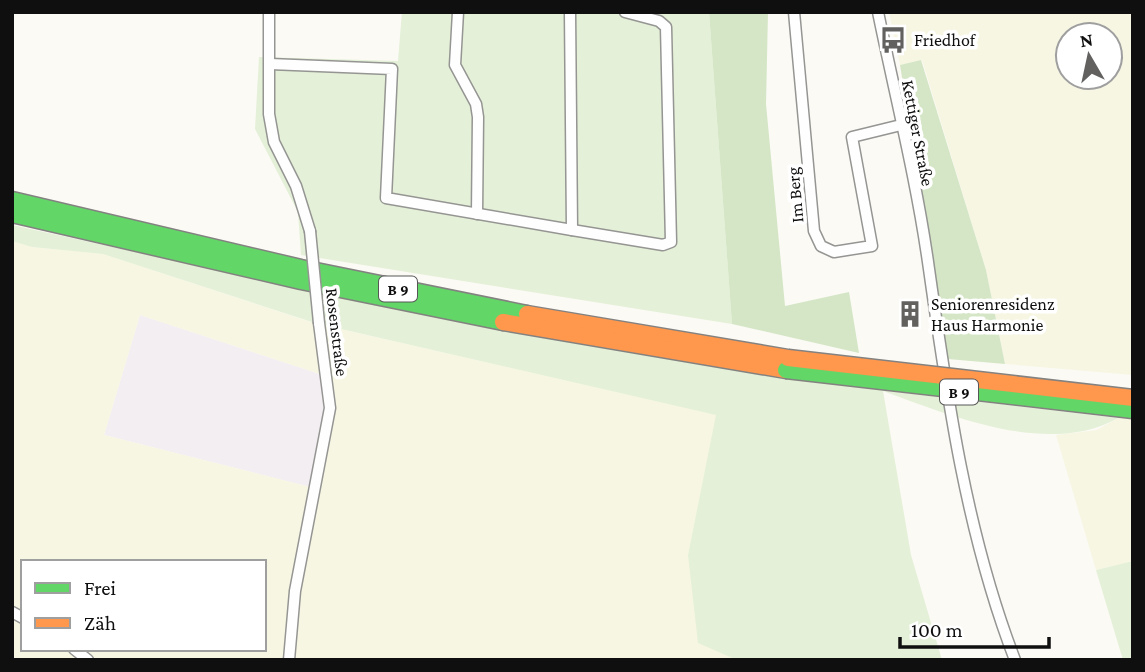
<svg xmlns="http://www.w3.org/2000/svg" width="1145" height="672" viewBox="0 0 1145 672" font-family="'Crimson Pro',serif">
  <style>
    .industrial { fill: #f3eef1 }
    .farmland { fill: #f7f6e3; fill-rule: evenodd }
    .green { fill: #e4f0d7 }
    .forest { fill: #d4e6c5 }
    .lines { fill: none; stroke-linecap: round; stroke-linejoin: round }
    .street-casing { stroke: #959593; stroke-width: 13 }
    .fast-casing { stroke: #838280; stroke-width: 19 }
    .slow-casing { stroke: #838280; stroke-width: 19 }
    .street { stroke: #fefefe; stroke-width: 10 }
    .fast { stroke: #63d668; stroke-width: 16 }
    .slow { stroke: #ff974d; stroke-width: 16 }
    .street-bridge-casing { stroke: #959593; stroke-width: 13; stroke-linecap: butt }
    .fast-bridge-casing { stroke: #838280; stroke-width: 19; stroke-linecap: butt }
    .slow-bridge-casing { stroke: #838280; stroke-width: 19; stroke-linecap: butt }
    .street-bridge { stroke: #fefefe; stroke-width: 10 }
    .fast-bridge { stroke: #63d668; stroke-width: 16 }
    .slow-bridge { stroke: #ff974d; stroke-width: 16 }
    .labels { text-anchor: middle; stroke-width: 7; stroke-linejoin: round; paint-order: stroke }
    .shield { fill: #fff; stroke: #575757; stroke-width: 2 }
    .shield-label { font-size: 16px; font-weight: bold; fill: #0f0f0f }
    .poi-label { font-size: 18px; fill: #0f0f0f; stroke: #fff; text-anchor: start }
    .street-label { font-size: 18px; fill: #0f0f0f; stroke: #fff }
  </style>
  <rect width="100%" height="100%" fill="#fbfaf5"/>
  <path class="industrial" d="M140 315 323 375 326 409 310 487 104 435Z"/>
  <g class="farmland">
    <path d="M889 12H1133V375L1005 364 986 270 922 60 900 65ZM1068 35H1110V77H1068Z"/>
    <path d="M12 241 32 247 103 254 314 323 323 375 140 315 104 435 318 489 336 409 323 325 717 415 688 555 737 660H12ZM23 562H264V649H23Z"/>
    <path d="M1118 418 1133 419V561L1096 570 1056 435 1097 430Z"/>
  </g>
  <g class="green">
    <path d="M402 12H709L732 324 301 255 298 212 255 129 259 57 398 61Z"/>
    <path d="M12 225C238 274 464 326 693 363 834 387 976 401 1118 418 1049 457 952 416 883 391L911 555 942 660H737L698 643 688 555 716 415 315 323 103 254 32 247 12 241Z"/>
    <path d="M1133 561V660H1123L1096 570Z"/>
  </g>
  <g class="forest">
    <path d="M709 12H768L766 104 785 306 849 292 859 353 732 324Z"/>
    <path d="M921 60 986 270 1005 364 948 359 900 65Z"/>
  </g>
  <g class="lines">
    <defs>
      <g id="street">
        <path d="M269 12V114L274 142 296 186 310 231"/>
        <path d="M458 12 455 65 476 104 478 117 477 214"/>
        <path d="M794 12 814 231 821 246 834 252 872 246 852 137 901 125"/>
        <path d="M878 12C895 95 916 178 928 262 947 396 966 533 1015 660"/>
        <path d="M270 64 392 69 386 198 572 230 570 12"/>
        <path d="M572 230 663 245 671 242 666 27 659 21 625 12"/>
        <path d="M12 612 23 618"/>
        <path d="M74 649 88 660"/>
        <path d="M289 660 295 591 330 408 319 323"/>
      </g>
      <g id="fast">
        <path d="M12 200 301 268 527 314"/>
        <path d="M12 214 301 281 503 322"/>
      </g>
      <g id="slow">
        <path d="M527 314 788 358"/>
        <path d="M503 322 786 370"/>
      </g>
    </defs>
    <use href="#street" class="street-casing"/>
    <use href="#fast" class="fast-casing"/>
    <use href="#slow" class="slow-casing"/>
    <use href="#street" class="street"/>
    <use href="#fast" class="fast"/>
    <use href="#slow" class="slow"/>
    <defs>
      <path id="street-bridge" d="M310 231 319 323"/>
      <path id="fast-bridge" d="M786 370 1133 410"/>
      <path id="slow-bridge" d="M788 358 1133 398"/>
    </defs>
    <use href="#street-bridge" class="street-bridge-casing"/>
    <use href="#fast-bridge" class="fast-bridge-casing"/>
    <use href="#slow-bridge" class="slow-bridge-casing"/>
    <use href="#street-bridge" class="street-bridge"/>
    <use href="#fast-bridge" class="fast-bridge"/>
    <use href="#slow-bridge" class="slow-bridge"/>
  </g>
  <defs>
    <symbol id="bus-bare" viewBox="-9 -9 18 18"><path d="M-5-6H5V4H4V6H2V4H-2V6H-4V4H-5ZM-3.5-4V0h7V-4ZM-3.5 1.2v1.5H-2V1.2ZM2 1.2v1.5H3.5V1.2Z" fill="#626160" stroke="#fff" stroke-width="2.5" paint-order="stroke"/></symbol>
    <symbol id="building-bare" viewBox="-9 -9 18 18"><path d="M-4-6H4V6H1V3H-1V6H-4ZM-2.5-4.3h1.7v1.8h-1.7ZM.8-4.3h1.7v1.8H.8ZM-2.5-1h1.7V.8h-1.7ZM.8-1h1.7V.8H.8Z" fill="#626160" stroke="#fff" stroke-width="2.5" paint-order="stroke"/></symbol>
  </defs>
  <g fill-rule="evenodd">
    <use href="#bus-bare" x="874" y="21" width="38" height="38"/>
    <use href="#building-bare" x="891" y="295" width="38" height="38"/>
  </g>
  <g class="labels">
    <g class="shield">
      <rect x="379" y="276.5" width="38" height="25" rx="5"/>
      <rect x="940" y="379.5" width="38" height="25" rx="5"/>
    </g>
    <g class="shield-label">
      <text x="398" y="295">B 9</text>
      <text x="959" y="398">B 9</text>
    </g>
    <g class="poi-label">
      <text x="914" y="46">Friedhof</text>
      <text x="931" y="310">Seniorenresidenz<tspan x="931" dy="21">Haus Harmonie</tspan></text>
    </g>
    <g class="street-label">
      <text transform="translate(918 133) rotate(79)" y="6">Kettiger Straße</text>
      <text transform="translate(795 195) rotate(-95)" y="6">Im Berg</text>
      <text transform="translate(337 332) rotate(83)" y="6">Rosenstraße</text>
    </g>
  </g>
  <rect width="1145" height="672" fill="none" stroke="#0f0f0f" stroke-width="28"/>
  <rect x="21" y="560" width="245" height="91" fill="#ffffff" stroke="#9f9f9f" stroke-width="2"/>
  <rect x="35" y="583" width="35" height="10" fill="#63d668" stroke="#9f9f9f" stroke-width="2"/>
  <text x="84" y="595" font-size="21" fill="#0f0f0f">Frei</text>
  <rect x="35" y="618" width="35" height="10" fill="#ff974d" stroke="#9f9f9f" stroke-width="2"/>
  <text x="84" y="630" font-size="21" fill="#0f0f0f">Zäh</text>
  <g transform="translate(1089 56) rotate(351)"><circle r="33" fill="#ffffff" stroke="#9f9f9f" stroke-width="2"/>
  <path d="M0-5L12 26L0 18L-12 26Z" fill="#626160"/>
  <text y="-10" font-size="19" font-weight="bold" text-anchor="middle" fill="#0f0f0f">N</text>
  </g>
  <path d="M900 637v10h149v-10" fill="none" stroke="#0f0f0f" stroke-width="3.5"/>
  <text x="911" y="637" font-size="21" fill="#0f0f0f" stroke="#ffffff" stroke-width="5" paint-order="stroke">100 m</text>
</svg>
